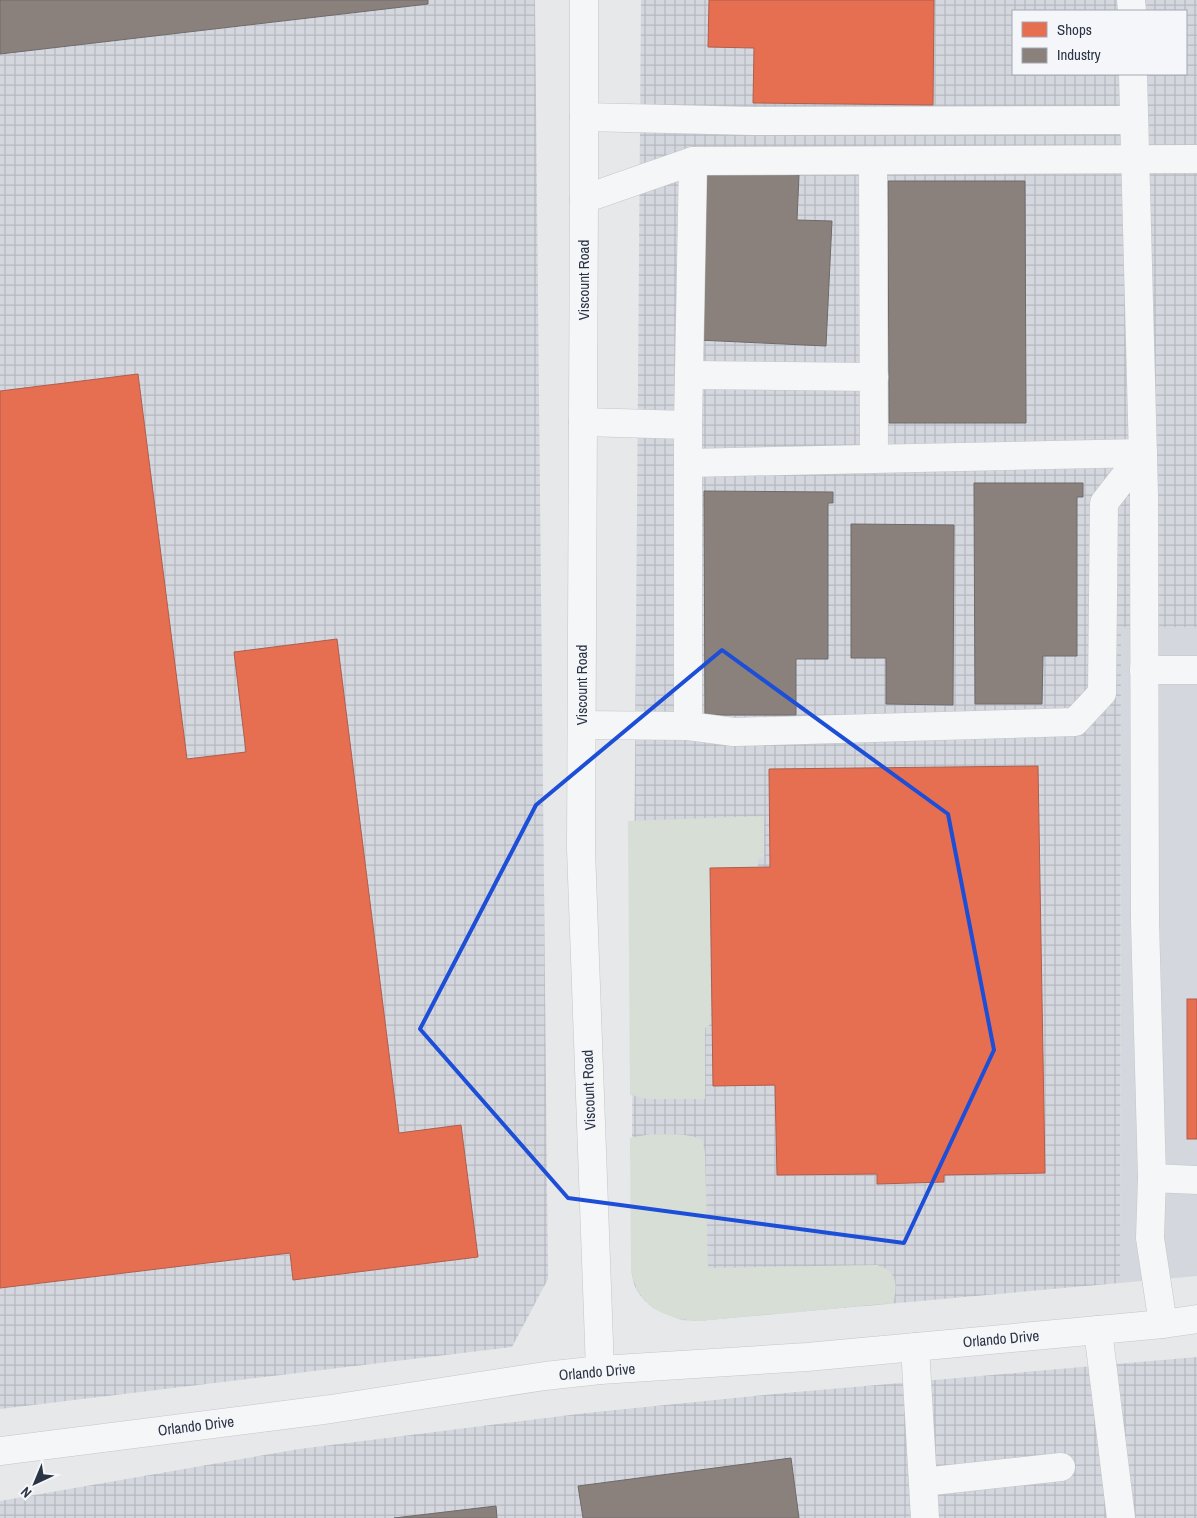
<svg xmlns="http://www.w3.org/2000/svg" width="1197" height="1518" viewBox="0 0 1197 1518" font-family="'Archivo Narrow',sans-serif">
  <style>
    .built { fill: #d4d7dd }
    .industrial { fill: url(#industrial-grid); fill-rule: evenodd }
    .green { fill: #d6ded6 }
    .shops { fill: #e76f51; stroke: #af5d4d }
    .industry { fill: #8a817c; stroke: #6e6a6c }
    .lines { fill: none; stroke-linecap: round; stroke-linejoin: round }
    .minor-casing { stroke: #c4c6c8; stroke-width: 29 }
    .minor { stroke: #f5f6f7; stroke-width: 28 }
    .marked { fill: none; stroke: #1d4ed8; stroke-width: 4; stroke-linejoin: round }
    .labels { text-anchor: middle; stroke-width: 5; stroke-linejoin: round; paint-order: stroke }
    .street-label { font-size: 15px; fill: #2b3445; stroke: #f4f6f9 }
  </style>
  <defs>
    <pattern id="industrial-grid" width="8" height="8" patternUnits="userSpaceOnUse" patternTransform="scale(1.25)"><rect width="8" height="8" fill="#d4d7dd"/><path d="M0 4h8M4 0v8" fill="none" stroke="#b6b9bf"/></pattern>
  </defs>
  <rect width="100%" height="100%" fill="#e6e8ea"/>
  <path class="built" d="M1121 626 1197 627V1276L1120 1283Z"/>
  <g class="industrial">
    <path d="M0 0H535L548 1279 512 1347 0 1409Z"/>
    <path d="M641 0H1197V627H1121L1120 1283 698 1321 681 1320 653 1308 643 1299 637 1291 633 1281 631 1270ZM1013 11H1186V74H1013Z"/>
    <path d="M1197 1357V1518H0V1501L299 1449 586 1413 785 1393Z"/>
  </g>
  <g class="green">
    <path d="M764 816V858H758V884L710 885 711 1024 705 1028V1099H647L630 1095 628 821Z"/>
    <path d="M651 1134C665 1135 691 1132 703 1141L705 1153 708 1268 877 1265C897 1271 898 1284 893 1303L698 1321C663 1318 638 1307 631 1270L630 1138Z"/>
  </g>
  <g class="shops">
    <path d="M709 0H934L933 105 753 103 754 48 708 47Z"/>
    <path d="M138 374 187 759 246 752 234 652 337 639 399 1133 461 1125 478 1257 293 1280 290 1253 0 1288V391Z"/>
    <path d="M1038 766 1045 1173 944 1175V1182L877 1184V1174L777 1175 775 1085 713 1086 710 868 770 867 769 769Z"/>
    <rect x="1187" y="999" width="10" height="140"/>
  </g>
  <g class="industry">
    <path d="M0 0H428V4L0 54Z"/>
    <path d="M706 170 799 175 797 220 832 221 826 346 698 340Z"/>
    <path d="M888 181H1025L1026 423H889Z"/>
    <path d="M974 483H1083V497H1077V656H1043L1042 704H975Z"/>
    <path d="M704 491 833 492V503H828V659H796V715H716V720H705Z"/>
    <path d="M851 524 954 525 953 705 886 704V658H851Z"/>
    <path d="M791 1458 799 1518H583L578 1486Z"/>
    <path d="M496 1506 497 1518H394Z"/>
  </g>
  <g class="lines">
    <defs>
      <g id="minor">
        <path d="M584 0V199L581 849 600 1370"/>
        <path d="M1131 0 1132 11"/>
        <path d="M1133 74 1144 495 1145 921 1152 1178"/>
        <path d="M584 117 754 121 1134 120"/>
        <path d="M873 161 874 459"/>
        <path d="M584 199 693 161 1197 159"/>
        <path d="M689 375 874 377"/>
        <path d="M688 425 693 161"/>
        <path d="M1144 670H1197"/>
        <path d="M582 725 688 726V425L583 422"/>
        <path d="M688 726 734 732 1075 722 1102 693 1104 503 1143 453 688 463"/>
        <path d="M1163 1324 1150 1238 1152 1178 1197 1180"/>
        <path d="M1098 1330 1121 1518"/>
        <path d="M915 1347 925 1518"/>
        <path d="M0 1451 331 1409 545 1376 600 1370 807 1357 1163 1324 1197 1319"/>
        <path d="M923 1482 1061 1467"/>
      </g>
    </defs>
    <use href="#minor" class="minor-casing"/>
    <use href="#minor" class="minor"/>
  </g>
  <path class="marked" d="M722 650 948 814 994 1050 904 1243 568 1198 420 1029 536 805Z"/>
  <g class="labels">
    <g class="street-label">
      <text transform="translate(584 280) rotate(-90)" y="5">Viscount Road</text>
      <text transform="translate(582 685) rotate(-90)" y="5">Viscount Road</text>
      <text transform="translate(589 1090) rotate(-92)" y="5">Viscount Road</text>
      <text transform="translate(1001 1339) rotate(-5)" y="5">Orlando Drive</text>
      <text transform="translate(597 1372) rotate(-5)" y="5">Orlando Drive</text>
      <text transform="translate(196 1426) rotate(-7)" y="5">Orlando Drive</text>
    </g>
  </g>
  <rect x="1012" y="10" width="175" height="65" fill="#f4f6f9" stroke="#a4a8b1"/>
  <rect x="1022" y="22" width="25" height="15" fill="#e76f51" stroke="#a4a8b1"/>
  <text x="1057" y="35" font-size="15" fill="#2b3445">Shops</text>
  <rect x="1022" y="48" width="25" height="15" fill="#8a817c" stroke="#a4a8b1"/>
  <text x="1057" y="60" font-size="15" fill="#2b3445">Industry</text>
  <g transform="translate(35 1483) rotate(224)" stroke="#f4f6f9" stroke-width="4" paint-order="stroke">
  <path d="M0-4L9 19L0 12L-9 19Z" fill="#2b3445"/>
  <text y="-8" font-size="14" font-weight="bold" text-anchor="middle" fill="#2b3445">N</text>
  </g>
</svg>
